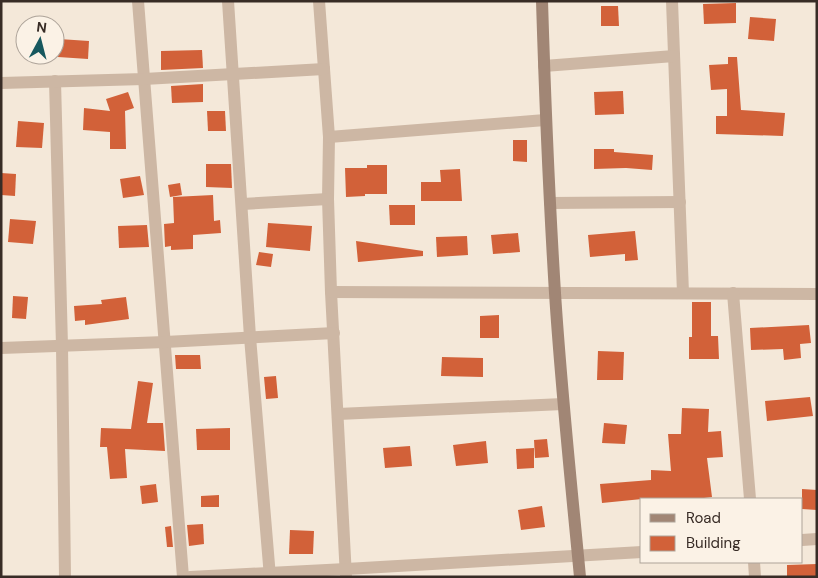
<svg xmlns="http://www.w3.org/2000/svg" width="818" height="578" viewBox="0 0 818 578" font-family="'DM Sans',sans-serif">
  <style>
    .building { fill: #d26139 }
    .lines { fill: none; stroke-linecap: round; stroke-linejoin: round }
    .street { stroke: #cdb7a4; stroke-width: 12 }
    .secondary { stroke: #a18675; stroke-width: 12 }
  </style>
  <rect width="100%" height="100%" fill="#f4e8d9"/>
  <g class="building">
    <path d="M736 3V23L704 24 703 4Z"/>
    <path d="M601 6H618L619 26H601Z"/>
    <path d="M750 17 776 19 774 41 748 39Z"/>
    <path d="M59 39 89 41 88 59 58 57Z"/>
    <path d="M202 50 203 68 161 70V51Z"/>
    <path d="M728 57H737L741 110 785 113 783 136 716 134V116H727V89L711 90 709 65 728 64Z"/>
    <path d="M203 84V102L172 103 171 86Z"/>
    <path d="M623 91 624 114 595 115 594 92Z"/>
    <path d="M128 92 134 108 125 111 126 149H110V132L83 130 84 108 110 111 106 99Z"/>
    <path d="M207 111H225L226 131H208Z"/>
    <path d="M18 121 44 123 42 148 16 147Z"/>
    <path d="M513 140H527V162L513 161Z"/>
    <path d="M594 149H614V152L653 155 652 170 626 168 594 169Z"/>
    <path d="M206 164H231L232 188 206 187Z"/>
    <path d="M367 165H387V194H365V196L346 197 345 168H367Z"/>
    <path d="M460 169 462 201H421V182H441L440 170Z"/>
    <path d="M1 173 16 174 15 196 1 195Z"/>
    <path d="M140 176 144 195 123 198 120 179Z"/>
    <path d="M180 183 182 195 170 197 168 185Z"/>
    <path d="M213 195 214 221 220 220 221 233 193 235V249L171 250V246L165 247 164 224 174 223 173 197Z"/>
    <path d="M389 205H415V225H390Z"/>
    <path d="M10 219 36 221 33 244 8 242Z"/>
    <path d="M268 223 312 226 310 251 266 247Z"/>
    <path d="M147 225 149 247 119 248 118 226Z"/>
    <path d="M635 231 638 260 625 261V254L590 257 588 235Z"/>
    <path d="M518 233 520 252 493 254 491 235Z"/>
    <path d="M467 236 468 255 437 257 436 237Z"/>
    <path d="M356 241 423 251V256L358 262Z"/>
    <path d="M259 252 273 254 271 267 256 265Z"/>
    <path d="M13 296 28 297 26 319 12 318Z"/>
    <path d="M126 297 129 319 85 325V320L75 321 74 306 102 304 101 300Z"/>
    <path d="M692 302H711V336H718L719 359H689V337H692Z"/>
    <path d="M499 315V338H480V316Z"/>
    <path d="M809 325 811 343 800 344 801 358 784 360 783 349 751 350 750 328Z"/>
    <path d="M598 351 624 352 623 380H597Z"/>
    <path d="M175 355H200L201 369H176Z"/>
    <path d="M442 357 483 358V377L441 376Z"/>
    <path d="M276 376 278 398 266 399 264 377Z"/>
    <path d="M138 381 153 383 147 423H163L165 451 125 449 127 478 110 479 107 447H100L101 428 131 429Z"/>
    <path d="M810 397 813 416 767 421 765 401Z"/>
    <path d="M682 408 709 409 708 432 721 431 723 457 707 458 712 497 696 499H642L602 503 600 484 651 480V470L671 471 668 434H681Z"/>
    <path d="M604 423 627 425 625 444 602 443Z"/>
    <path d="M230 428V450H197L196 429Z"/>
    <path d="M547 439 549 457 535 458 534 440Z"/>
    <path d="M486 441 488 463 456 466 453 445Z"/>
    <path d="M410 446 412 466 385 468 383 448Z"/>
    <path d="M534 448V468L517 469 516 449Z"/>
    <path d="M156 484 158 502 142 504 140 486Z"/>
    <path d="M802 489 817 490V510L802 509Z"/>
    <path d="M219 495V507H201V496Z"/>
    <path d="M542 506 545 527 521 530 518 510Z"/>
    <path d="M203 524 204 544 189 546 187 525Z"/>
    <path d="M171 526 173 547H167L165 527Z"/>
    <path d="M290 530 314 531 313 554H289Z"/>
    <path d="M817 564V577H787V565Z"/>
  </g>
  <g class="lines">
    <g class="street">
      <path d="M138 1 183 577"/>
      <path d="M228 1 250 337 270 577"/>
      <path d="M319 1 329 137 328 199 331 292 346 577"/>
      <path d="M672 1 683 293"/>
      <path d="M544 66 674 56"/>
      <path d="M55 81 62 346 65 577"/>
      <path d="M1 83 144 79 324 69"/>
      <path d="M329 137 545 120"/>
      <path d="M550 203 680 202"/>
      <path d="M242 204 328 199"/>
      <path d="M331 292 817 294"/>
      <path d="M733 293 750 499"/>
      <path d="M1 348 165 342 334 333"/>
      <path d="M338 414 563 404"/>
      <path d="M802 540 817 539"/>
      <path d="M754 562 755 577"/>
      <path d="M190 577 346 569 642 552"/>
    </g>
    <path class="secondary" d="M542 1C545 99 549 196 555 293 561 388 571 482 580 577"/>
  </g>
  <rect width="818" height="578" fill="none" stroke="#382c26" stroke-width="5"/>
  <rect x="640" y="498" width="162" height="65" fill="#fbf2e6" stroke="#ada399"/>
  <rect x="650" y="514" width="25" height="8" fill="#a18675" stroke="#ada399"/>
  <text x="686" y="523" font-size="15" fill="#382c26">Road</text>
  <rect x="650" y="536" width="25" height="15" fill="#d26139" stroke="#ada399"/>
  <text x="686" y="548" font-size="15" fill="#382c26">Building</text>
  <g transform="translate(40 40) rotate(7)"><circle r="24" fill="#fbf2e6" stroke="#ada399"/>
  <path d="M0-4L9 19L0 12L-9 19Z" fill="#17585e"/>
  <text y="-8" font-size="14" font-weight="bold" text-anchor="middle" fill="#382c26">N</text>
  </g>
</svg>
